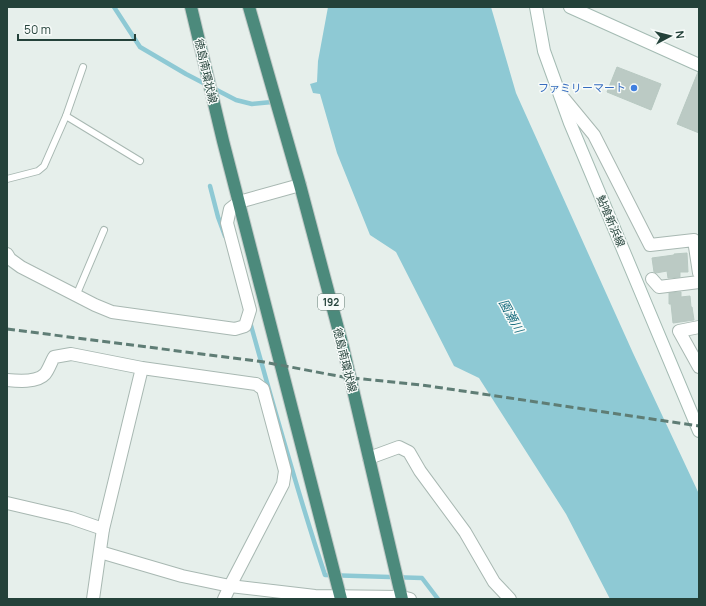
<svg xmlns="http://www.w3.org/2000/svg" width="706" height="606" viewBox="0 0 706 606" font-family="Manrope,'Noto Sans JP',sans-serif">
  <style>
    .water { fill: #8ec9d4 }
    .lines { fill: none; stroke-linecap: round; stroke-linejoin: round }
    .stream { stroke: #8ec9d4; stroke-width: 4.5 }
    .building { fill: #bbcac4; stroke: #b8c9c2 }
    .service-casing { stroke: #a8b8b2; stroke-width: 8 }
    .minor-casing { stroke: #a8b8b2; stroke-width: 14 }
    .secondary-casing { stroke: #a4bbb3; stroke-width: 14 }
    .trunk-casing { stroke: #c2cac8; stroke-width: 14 }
    .service { stroke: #fff; stroke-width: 6 }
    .minor { stroke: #fff; stroke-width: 12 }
    .secondary { stroke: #fff; stroke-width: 12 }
    .trunk { stroke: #4c8a7c; stroke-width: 12 }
    .rail { stroke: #5f7d75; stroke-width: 3; stroke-dasharray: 8 4; stroke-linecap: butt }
    .shop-dot { fill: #3f7fe0; stroke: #f7fbf9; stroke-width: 1.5 }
    .labels { text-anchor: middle; stroke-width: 3; stroke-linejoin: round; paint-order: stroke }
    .shield { fill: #f7fbf9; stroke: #637a73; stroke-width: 1 }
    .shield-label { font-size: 10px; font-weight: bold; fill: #24423a }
    .street-label { font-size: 11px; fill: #24423a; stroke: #f7fbf9 }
    .shop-label { font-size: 11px; fill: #366cbe; stroke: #f7fbf9; text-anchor: end }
    .water-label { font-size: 12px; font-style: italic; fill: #1c6f80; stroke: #f7fbf9 }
  </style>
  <rect width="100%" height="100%" fill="#e6efeb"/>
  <path class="water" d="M328 7H491L516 93 633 353 699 494V599H610L566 514 479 378 454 366 396 252 370 235 337 153 320 94 313 93 310 84 317 82 318 61Z"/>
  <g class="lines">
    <g class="stream">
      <path d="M114 7 140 47 186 74 236 100 252 104 272 102"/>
      <path d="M210 186 218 217 225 236"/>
      <path d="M250 322C274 407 297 492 325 575L422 578 438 599"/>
    </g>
  </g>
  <g class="building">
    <path d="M617 67 661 84 651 110 607 92Z"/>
    <path d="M698 72H699V133L677 124Z"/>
    <path d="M687 253 688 272H680V277L668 278 667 271 656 273 654 272 652 258 674 255V254Z"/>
    <path d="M681 292V297L690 296 691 307H692L694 320 673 323 671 304H669V293Z"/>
  </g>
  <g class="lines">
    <defs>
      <g id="service">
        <path d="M66 116 83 67"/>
        <path d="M7 179 38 171 44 166 66 116 140 161"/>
        <path d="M76 296 104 230"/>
      </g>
      <g id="minor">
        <path d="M561 95 594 135 650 245 694 240 699 273"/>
        <path d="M7 254 10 259 21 267 95 305 112 312 235 329 245 326 250 310 227 223 230 209 239 202 300 185"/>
        <path d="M652 279 659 287 699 282"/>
        <path d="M699 327 679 331 699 367"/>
        <path d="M7 380C17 381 37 383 45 374 49 369 51 362 54 357L71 354 142 368 256 384 263 389 285 471 283 484 230 586 224 599"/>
        <path d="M369 458 399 447 409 452 420 471 465 532 494 582 510 599"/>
        <path d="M7 503 71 518 103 529"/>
        <path d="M100 552 182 576 230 586 315 596 402 597 410 599"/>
        <path d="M93 599 103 529 142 368"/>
      </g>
      <g id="secondary">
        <path d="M536 7 544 51 570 123 699 431"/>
        <path d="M570 7 699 65"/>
      </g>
      <g id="trunk">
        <path d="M191 7 223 141 341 599"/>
        <path d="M249 7 300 185 343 347 402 599"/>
      </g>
    </defs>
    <use href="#service" class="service-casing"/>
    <use href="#minor" class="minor-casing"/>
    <use href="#secondary" class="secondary-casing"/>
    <use href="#trunk" class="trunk-casing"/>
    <use href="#service" class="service"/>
    <use href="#minor" class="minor"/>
    <use href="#secondary" class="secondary"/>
    <use href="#trunk" class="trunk"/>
    <path class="rail" d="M7 329 264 362 343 377 422 385 699 426"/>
  </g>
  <circle class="shop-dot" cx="634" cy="88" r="4"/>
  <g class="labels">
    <rect class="shield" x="318" y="294" width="26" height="16" rx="3"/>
    <g class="shield-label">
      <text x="331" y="306">192</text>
    </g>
    <g class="street-label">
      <text transform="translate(206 71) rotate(77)" y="4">徳島南環状線</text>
      <text transform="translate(611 221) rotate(67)" y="4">鮎喰新浜線</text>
      <text transform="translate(345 360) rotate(76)" y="4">徳島南環状線</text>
    </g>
    <g class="shop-label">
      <text x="626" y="92">ファミリーマート</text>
    </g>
    <g class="water-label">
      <text transform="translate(511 316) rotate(61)" y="4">園瀬川</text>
    </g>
  </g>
  <rect width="706" height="606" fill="none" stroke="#24423a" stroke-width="16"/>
  <g transform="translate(670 36) rotate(83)" stroke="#f7fbf9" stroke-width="3" paint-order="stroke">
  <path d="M0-3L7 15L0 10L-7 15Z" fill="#24423a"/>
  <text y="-6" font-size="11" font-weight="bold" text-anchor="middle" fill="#24423a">N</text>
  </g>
  <path d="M18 34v6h117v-6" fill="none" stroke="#24423a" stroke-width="2"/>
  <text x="24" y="34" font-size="12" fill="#24423a" stroke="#f7fbf9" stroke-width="3" paint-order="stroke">50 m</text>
</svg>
